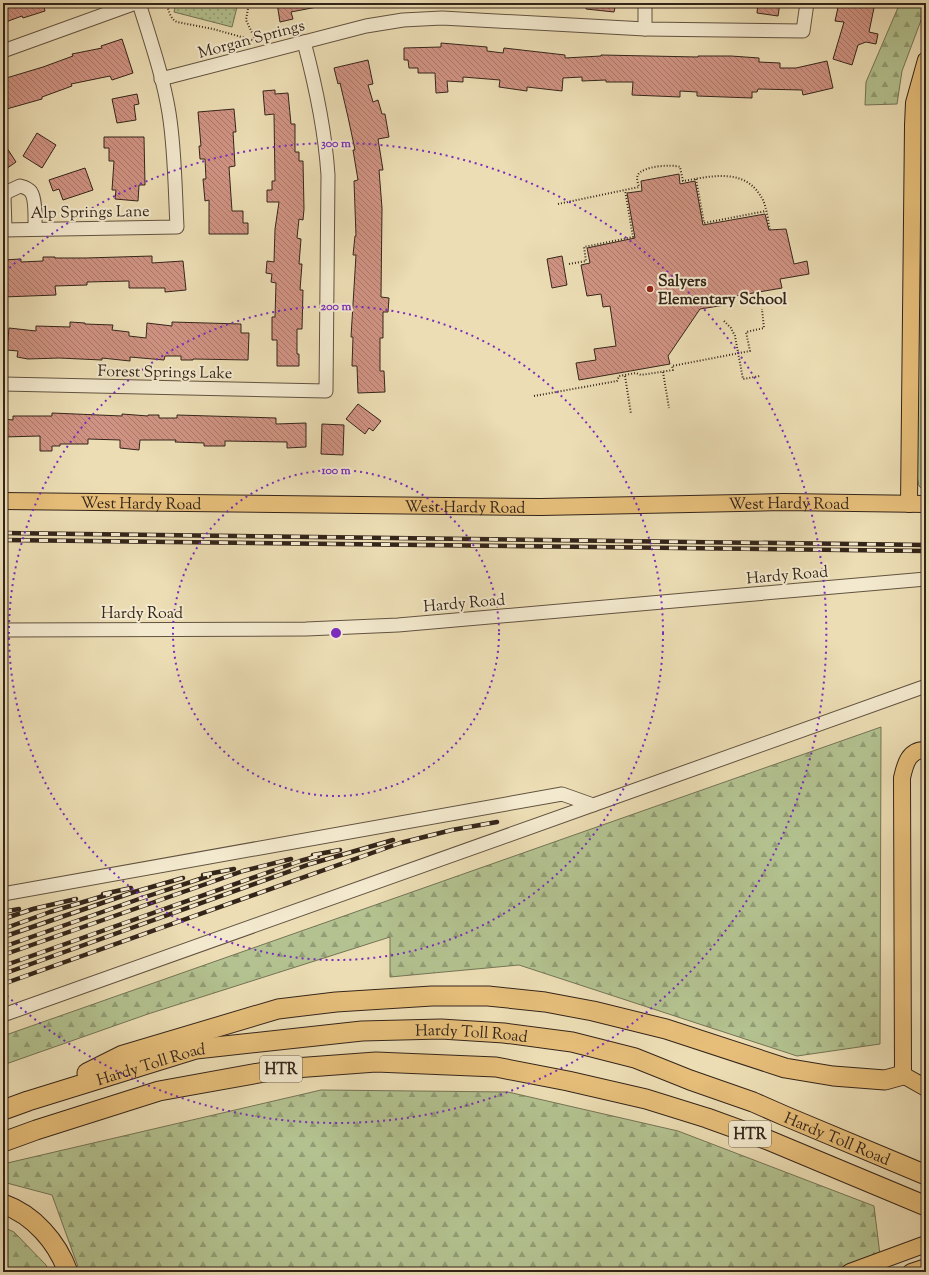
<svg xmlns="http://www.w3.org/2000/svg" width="929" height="1275" viewBox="0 0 929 1275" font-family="'Sorts Mill Goudy',serif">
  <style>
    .green { fill: #b3c290; stroke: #747455 }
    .forest { fill: url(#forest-firs); stroke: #747455 }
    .park { fill: url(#park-dots); stroke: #747455 }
    .building { fill: url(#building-back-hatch); stroke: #34251a }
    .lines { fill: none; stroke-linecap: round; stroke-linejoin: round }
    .minor-casing { stroke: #625340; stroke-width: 15 }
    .major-casing { stroke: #34251a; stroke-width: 18 }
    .highway-casing { stroke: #34251a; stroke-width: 21 }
    .path { stroke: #34251a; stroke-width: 2; stroke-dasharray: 1 2; stroke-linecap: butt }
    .minor { stroke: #f3e9ce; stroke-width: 13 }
    .major { stroke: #e6be7a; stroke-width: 16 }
    .highway { stroke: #e6be7a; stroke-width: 19 }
    .rail-casing { stroke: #34251a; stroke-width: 4.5 }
    .rail { stroke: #f3e9ce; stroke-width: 3; stroke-dasharray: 9; stroke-linecap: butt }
    .ring { fill: none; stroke: #7b2cbf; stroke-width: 2; stroke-dasharray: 2 4 }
    .poi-dot { fill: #8f2418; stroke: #f3e9ce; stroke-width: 1.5 }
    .labels { text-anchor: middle; stroke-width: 4; stroke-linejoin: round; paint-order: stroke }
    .shield { fill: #f3e9ce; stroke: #6d6050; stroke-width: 1 }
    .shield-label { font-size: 15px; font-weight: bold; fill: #34251a }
    .street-label { font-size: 16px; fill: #34251a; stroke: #f3e9ce }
    .poi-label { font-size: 16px; font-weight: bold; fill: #34251a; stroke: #f3e9ce; text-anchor: start }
    .centre { fill: #7b2cbf; stroke: #f3e9ce; stroke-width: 2 }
    .ring-label { font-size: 12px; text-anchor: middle; font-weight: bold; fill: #7b2cbf; stroke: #f3e9ce; stroke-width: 4; stroke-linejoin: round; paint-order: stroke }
  </style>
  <defs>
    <pattern id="forest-firs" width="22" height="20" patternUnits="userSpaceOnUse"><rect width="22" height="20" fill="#b3c290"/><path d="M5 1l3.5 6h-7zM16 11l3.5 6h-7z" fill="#929d75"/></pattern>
    <pattern id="park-dots" width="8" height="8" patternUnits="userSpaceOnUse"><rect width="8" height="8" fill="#b3c290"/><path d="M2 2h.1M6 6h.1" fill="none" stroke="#929d75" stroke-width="1.8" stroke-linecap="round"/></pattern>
    <pattern id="building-back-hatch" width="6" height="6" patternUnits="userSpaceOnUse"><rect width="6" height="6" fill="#d09383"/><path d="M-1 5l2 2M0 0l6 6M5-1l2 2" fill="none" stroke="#aa786a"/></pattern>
  </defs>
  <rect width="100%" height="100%" fill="#ecddb4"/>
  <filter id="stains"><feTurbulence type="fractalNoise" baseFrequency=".005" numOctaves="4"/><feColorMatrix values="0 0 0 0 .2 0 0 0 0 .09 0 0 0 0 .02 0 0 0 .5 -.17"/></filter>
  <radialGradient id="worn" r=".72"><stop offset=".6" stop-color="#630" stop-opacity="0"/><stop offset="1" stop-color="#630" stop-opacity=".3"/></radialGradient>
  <path class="green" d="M926 126V493L919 486 917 476 919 314Z"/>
  <g class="forest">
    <path d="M900 3H926V7L902 71 897 104 865 105 866 82Z"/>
    <path d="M881 727 880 1044 797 1056 519 965 390 977V937L148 1014 3 1065V1036Z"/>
    <path d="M321 1090 508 1092 678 1131 874 1206 880 1255 826 1272H80L52 1195 3 1182V1164Z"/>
    <path d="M3 1227 14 1232 46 1265 49 1272H3Z"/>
  </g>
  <path class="park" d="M176 3H238L232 27 174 12Z"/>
  <g class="building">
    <path d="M3 3H43L45 11 23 18 22 16 3 23Z"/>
    <path d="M277 3H317V7L291 12 293 19 280 22Z"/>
    <path d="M586 3H616L614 12 586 9Z"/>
    <path d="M758 3H780L778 16 757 13Z"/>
    <path d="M839 3H875L869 32 878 34 876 44 866 42 858 45 852 65 833 59 844 22 835 21Z"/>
    <path d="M122 39 133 73 112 80 110 76 71 84 72 86 42 97V99L3 110V79L43 67 73 56 72 54 102 48 101 46Z"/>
    <path d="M441 43 487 47V51L503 53 504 48 565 55V58L601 56V55L698 57V56H731L759 58V62L780 63V68H796L827 61 833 88 803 95 802 90 758 89 757 92H752V98L697 96V92L680 91V97L632 95 633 82H606V80L582 81V77L563 78 562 91 527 87V91L499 87 500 80 463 77V82L447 81 448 92 436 93 435 73H418V68H409L408 60H404V48L441 47Z"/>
    <path d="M368 60 373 84 368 85 373 102 378 100 382 114H385L389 137 378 139 383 170H379L382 208 381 297 389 298 388 312H383V338H380V371H384L385 392 358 393 357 366H352L353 337H351L356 255H353L355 236H356L354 181 358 180 353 150H355L348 117 340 83 338 84 334 68Z"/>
    <path d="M275 90V94L288 93 291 124H295V152H299V161H303L304 209 303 220 299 219 297 238 301 239 299 264H302L300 290H303L302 329H297V354H299V366H277V340H272V317H275L276 283 271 282 272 274 266 273 267 261 274 262 275 229 279 202H267V190H272V181H275L274 114 265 115 263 91Z"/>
    <path d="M137 94 139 104 134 105 136 120 117 123 112 99Z"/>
    <path d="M234 109 236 132H233L235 166 229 167 232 211H243V223H248V234H209V200L205 201 203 179H206L205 159H200L199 146H201L198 112Z"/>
    <path d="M37 133 56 145 42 168 23 156Z"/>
    <path d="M104 137H144L145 185H139L138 201 115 199 116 190H112L114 161H109V148H104Z"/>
    <path d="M3 142 16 162 3 171Z"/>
    <path d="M85 168 93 190 63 200 59 189 53 191 49 180Z"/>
    <path d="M679 174 680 184 695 181 703 225 765 214 769 230 786 229 794 264 807 261 809 274 780 279 782 288 724 298 725 305 700 309 668 356 670 364 579 380 576 363 596 360 594 349 616 346 610 306 603 307 601 294 587 296 581 265 590 263 587 248 635 238 627 193 642 191 641 181Z"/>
    <path d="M152 256V263L183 261 186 290 165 292V288H129V281L87 282V285L55 286 56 295 3 297V260L21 259V262L43 261V257H55V258H86Z"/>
    <path d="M562 256 567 285 552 288 547 259Z"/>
    <path d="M70 322 85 323V324L113 325 112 330 129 332V336L146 338 147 323 172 326V322L241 324V333H249L248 360 193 359V360H181V356H165L164 360 130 357V361L102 358V360L59 358 28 359 17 357 18 351 7 350 9 328 36 331V326L70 327Z"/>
    <path d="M358 404 381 421 373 431 369 428 365 434 346 419Z"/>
    <path d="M52 413 122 416V414L148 416V415H159V418H177V415L276 418V424L306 423V447L287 448V442L225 441V446H204V443L175 442 176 440H140L139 450 120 448V440L88 439V444H60V446H52V451H40V436L3 437V419L13 420V416H52Z"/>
    <path d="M322 424 344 425 343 455 321 454Z"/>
  </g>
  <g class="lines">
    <defs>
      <g id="minor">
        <path d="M645 29V3"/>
        <path d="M3 51 136 3"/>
        <path d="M161 79 366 26 403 20 442 18 645 29 803 31 807 3"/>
        <path d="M5 229 4 197 7 192 20 186C24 187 29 189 31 192 36 199 35 220 35 228"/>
        <path d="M3 230 177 227C175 189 175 150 169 113 163 76 150 39 139 3"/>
        <path d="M3 384 326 391 328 175C325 129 316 87 304 42"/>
        <path d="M3 630 306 629 398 625 926 579"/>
        <path d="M3 894 562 794 593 805 926 686"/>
        <path d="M3 1015 593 805"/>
      </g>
      <g id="major">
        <path id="s1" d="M3 501 541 507 783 502 926 504"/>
        <path d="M909 504 913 125 914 103 926 60"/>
        <path d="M926 750C909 749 905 764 902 778L903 1075 926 1088"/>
        <path d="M850 1272 926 1244"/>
        <path d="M911 1272 926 1267"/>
      </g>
      <g id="highway">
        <path d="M87 1073 123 1055 278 1009 336 1002 432 996H488L545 1002 593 1011 666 1029 785 1068 833 1076 885 1080 903 1075"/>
        <path id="s2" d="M3 1110 28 1101 196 1049 362 1031 441 1029 504 1033 572 1042 635 1058 690 1080 753 1102 785 1116 926 1175"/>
        <path d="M3 1142 36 1130 159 1091 281 1069 376 1062 496 1067 568 1081 646 1099 707 1118 768 1140 926 1206"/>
        <path d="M3 1204C34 1215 57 1242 68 1272"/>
      </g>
    </defs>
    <use href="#minor" class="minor-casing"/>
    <use href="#major" class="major-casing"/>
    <use href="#highway" class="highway-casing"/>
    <g class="path">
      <path d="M166 3C169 10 170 19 177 22L213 29 256 41"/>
      <path d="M249 3 246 20 256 41"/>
      <path d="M696 179 704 223 766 211"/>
      <path d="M558 204 639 187C638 183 636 178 638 175 642 166 672 164 680 167L683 181C713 176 746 167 763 200 767 209 768 221 770 230"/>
      <path d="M569 264 586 261 584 247 633 237 625 190"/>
      <path d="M724 321 731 328 735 336 743 379 760 376"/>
      <path d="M663 372 669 408"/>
      <path d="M625 376 631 414"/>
      <path d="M534 396 617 381 619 376 636 373 641 375 673 370 672 366 750 351 746 332 764 328 762 309"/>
    </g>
    <use href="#minor" class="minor"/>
    <use href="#major" class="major"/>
    <use href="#highway" class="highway"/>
    <defs>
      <g id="rail">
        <path d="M3 533 926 545"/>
        <path d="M3 540 926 551"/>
        <path d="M313 855 340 850"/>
        <path d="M203 875 234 869"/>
        <path d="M103 894 131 888"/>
        <path d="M3 912 19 909"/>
        <path d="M3 919 33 909 76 899"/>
        <path d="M3 929 50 912 110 894"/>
        <path d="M3 937 134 892 183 878"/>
        <path d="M3 947 139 899 209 876"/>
        <path d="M3 955 243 871 291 859"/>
        <path d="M3 966 300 861 318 856"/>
        <path d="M3 974 310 864 393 840"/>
        <path d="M3 984 400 843 452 830 497 822"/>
      </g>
    </defs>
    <use href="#rail" class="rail-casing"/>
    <use href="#rail" class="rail"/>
  </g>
  <g class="ring">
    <circle cx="336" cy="633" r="163"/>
    <circle cx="336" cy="633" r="327"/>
    <path d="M5 272A490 490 0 1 1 5 994"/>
  </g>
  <circle class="poi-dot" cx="650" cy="289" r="4"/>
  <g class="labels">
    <g class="shield">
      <rect x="260" y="1056" width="42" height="26" rx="3"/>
      <rect x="729" y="1121" width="42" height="26" rx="3"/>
    </g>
    <g class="shield-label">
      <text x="281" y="1074">HTR</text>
      <text x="750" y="1139">HTR</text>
    </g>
    <g class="street-label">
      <text transform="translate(251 38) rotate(-15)" y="6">Morgan Springs</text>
      <text transform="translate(90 211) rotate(-1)" y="6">Alp Springs Lane</text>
      <text transform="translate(165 371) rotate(1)" y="6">Forest Springs Lake</text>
      <text dy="6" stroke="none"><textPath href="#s1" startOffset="138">West Hardy Road</textPath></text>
      <text dy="6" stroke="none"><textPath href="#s1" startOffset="786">West Hardy Road</textPath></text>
      <text dy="6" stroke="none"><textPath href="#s1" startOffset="462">West Hardy Road</textPath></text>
      <text transform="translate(787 574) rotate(-5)" y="6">Hardy Road</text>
      <text transform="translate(464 602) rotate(-5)" y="6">Hardy Road</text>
      <text x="142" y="618">Hardy Road</text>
      <text dy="6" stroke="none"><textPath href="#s2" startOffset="479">Hardy Toll Road</textPath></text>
      <text dy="6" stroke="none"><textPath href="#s2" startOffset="155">Hardy Toll Road</textPath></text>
      <text dy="6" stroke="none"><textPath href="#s2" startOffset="863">Hardy Toll Road</textPath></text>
    </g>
    <g class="poi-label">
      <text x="658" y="286">Salyers<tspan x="658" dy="18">Elementary School</tspan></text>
    </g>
  </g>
  <circle cx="336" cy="633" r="6" class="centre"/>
  <g class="ring-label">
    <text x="336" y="147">300 m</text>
    <text x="336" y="310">200 m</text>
    <text x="336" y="474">100 m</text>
  </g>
  <rect width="929" height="1275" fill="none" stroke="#ecddb4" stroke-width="16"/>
  <rect x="4" y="4" width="921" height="1267" fill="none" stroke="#34251a" stroke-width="2"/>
  <rect x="8" y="8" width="913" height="1259" fill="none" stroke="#34251a"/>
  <rect width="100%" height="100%" filter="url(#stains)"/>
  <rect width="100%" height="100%" fill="url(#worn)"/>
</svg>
